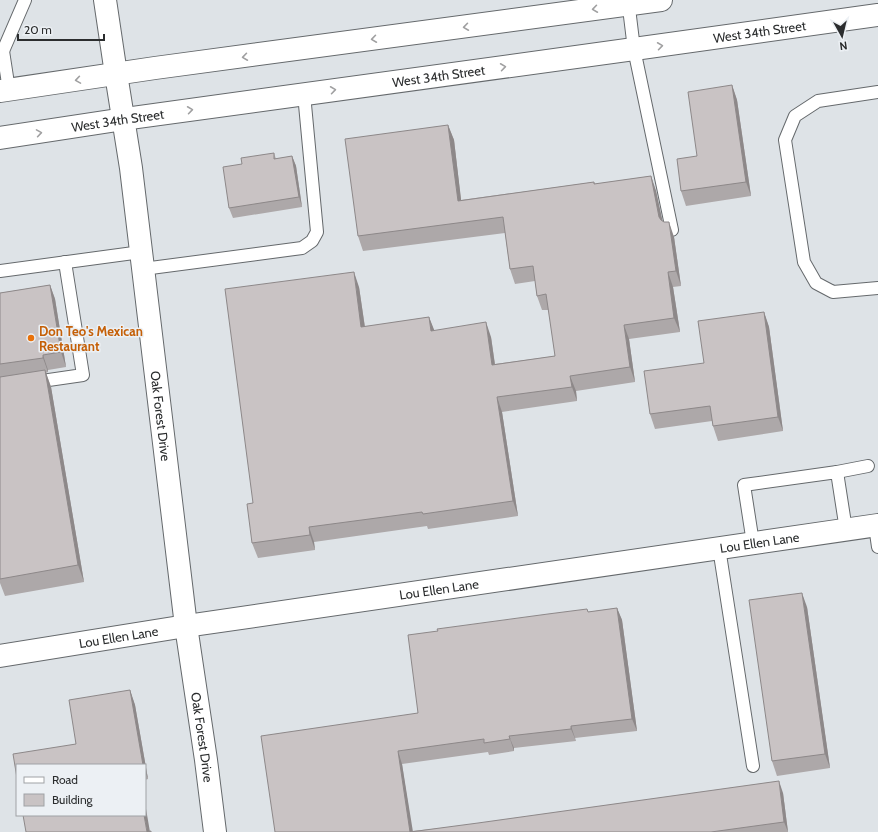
<svg xmlns="http://www.w3.org/2000/svg" width="878" height="832" viewBox="0 0 878 832" font-family="Cabin,sans-serif">
  <style>
    .lines { fill: none; stroke-linecap: round; stroke-linejoin: round }
    .service-casing { stroke: #65696c; stroke-width: 14 }
    .minor-casing { stroke: #65696c; stroke-width: 24 }
    .tertiary-casing { stroke: #65696c; stroke-width: 24 }
    .secondary-casing { stroke: #65696c; stroke-width: 24 }
    .service { stroke: #fff; stroke-width: 12 }
    .minor { stroke: #fff; stroke-width: 22 }
    .tertiary { stroke: #fff; stroke-width: 22 }
    .secondary { stroke: #fff; stroke-width: 22 }
    .wall { fill: #ada8a9 }
    .shaded-wall { fill: #8d8889 }
    .building { fill: #c9c3c4; stroke: #8d8889 }
    .oneway { stroke: #a0a0a1 }
    .food-dot { fill: #e8710a; stroke: #ecf0f4; stroke-width: 1.5 }
    .labels { text-anchor: middle; stroke-width: 3; stroke-linejoin: round; paint-order: stroke }
    .street-label { font-size: 13px; fill: #2b2d2e; stroke: #ecf0f4 }
    .food-label { font-size: 13px; font-weight: bold; fill: #c56008; stroke: #ecf0f4; text-anchor: start }
  </style>
  <rect width="100%" height="100%" fill="#dee3e7"/>
  <g class="lines">
    <defs>
      <g id="service">
        <path d="M628 0 634 49 672 230"/>
        <path d="M0 51H3L9 90"/>
        <path d="M3 51 25 0"/>
        <path d="M878 92 818 101 795 116 785 140 804 262 816 283 833 292 878 288"/>
        <path d="M143 269 302 248 312 241 317 232 304 94"/>
        <path d="M0 271 141 252"/>
        <path d="M0 387 83 375 65 262"/>
        <path d="M837 472 868 466"/>
        <path d="M875 526 878 547"/>
        <path d="M753 543 744 485 837 472 846 530"/>
        <path d="M719 548 753 766"/>
      </g>
      <g id="minor">
        <path d="M105 0 116 74"/>
        <path id="s1" d="M0 656 186 626 878 525"/>
      </g>
      <g id="tertiary">
        <path id="s2" d="M116 74 131 168 186 626 206 760 215 832"/>
      </g>
      <g id="secondary">
        <path d="M0 91 155 68 661 0"/>
        <path id="s3" d="M0 138 124 119 634 49 878 15"/>
      </g>
    </defs>
    <use href="#service" class="service-casing"/>
    <use href="#minor" class="minor-casing"/>
    <use href="#tertiary" class="tertiary-casing"/>
    <use href="#secondary" class="secondary-casing"/>
    <use href="#service" class="service"/>
    <use href="#minor" class="minor"/>
    <use href="#tertiary" class="tertiary"/>
    <use href="#secondary" class="secondary"/>
  </g>
  <g class="wall">
    <path d="M732 85 737 100 751 196 686 206 681 191 697 156Z"/>
    <path d="M448 125 454 140 461 200 594 182 595 184 651 176 656 191 662 221 674 237 681 286 673 287 680 332 629 339 635 382 576 391 577 401 502 412 518 516 428 529 427 526 314 542 315 550 258 558 252 543 253 503 359 287 365 327 429 317 434 331 491 337 495 364 555 356 549 310H542L537 296 535 281 515 284 510 269 505 233 363 251 358 236Z"/>
    <path d="M274 153 276 159 292 156 296 166 302 207 233 218 229 208 242 164Z"/>
    <path d="M50 285 55 299 66 367 48 370V372L46 373 51 387 84 582 5 596 0 583V293Z"/>
    <path d="M764 312 769 327 783 431 718 441 713 426 712 421 655 429 650 414 704 363Z"/>
    <path d="M807 607 830 768 777 776 772 761Z"/>
    <path d="M617 608 622 620 637 731 575 738 576 741 514 748V751L489 755 488 752 402 764 412 831 783 793 788 832H275L418 713 588 612Z"/>
    <path d="M130 690 135 705 148 779 145 780V765L76 744Z"/>
  </g>
  <g class="shaded-wall">
    <path d="M732 85 737 100 751 196 746 182Z"/>
    <path d="M448 125 454 140 463 216 458 201Z"/>
    <path d="M292 156 296 166 302 207 299 197Z"/>
    <path d="M651 176 656 191 665 232 659 217Z"/>
    <path d="M669 222 674 237 681 286 676 271Z"/>
    <path d="M354 272 359 287 367 342 361 327Z"/>
    <path d="M668 272 673 287 680 332 674 318Z"/>
    <path d="M50 285 55 299 66 367 61 352Z"/>
    <path d="M764 312 769 327 783 431 778 417Z"/>
    <path d="M429 317 435 332 431 331Z"/>
    <path d="M486 322 491 337 497 380 492 365Z"/>
    <path d="M624 325 629 339 635 382 630 367Z"/>
    <path d="M43 355 48 370V372L43 358Z"/>
    <path d="M45 370 51 387 84 582 78 565Z"/>
    <path d="M570 376 576 391 577 401 572 387Z"/>
    <path d="M497 397 502 412 518 516 513 501Z"/>
    <path d="M309 527 314 542 315 550 310 535Z"/>
    <path d="M802 593 807 607 830 768 825 754Z"/>
    <path d="M617 608 622 620 637 731 632 719Z"/>
    <path d="M130 690 135 705 148 779 145 772V765H143Z"/>
    <path d="M571 726 576 741 571 729Z"/>
    <path d="M509 736 514 748V751Z"/>
    <path d="M398 751 402 764 413 832H410Z"/>
    <path d="M779 781 783 793 788 832 784 822Z"/>
    <path d="M145 803 150 832H147L144 815H145Z"/>
  </g>
  <g class="building">
    <path d="M732 85 746 182 681 191 677 159 697 156 688 92Z"/>
    <path d="M448 125 458 201 594 182V184L651 176 659 217 661 220 664 222H669L676 271 668 272 674 318 624 325 630 367 570 376 572 387 497 397 513 501 423 514 422 512 309 527 310 535 252 543 247 504 253 503 225 289 354 272 361 327 429 317 431 331 486 322 492 365 555 356 546 294 537 296 533 266 510 269 503 217 358 236 345 139Z"/>
    <path d="M274 153V159L292 156 299 197 229 208 223 167 242 164 241 158Z"/>
    <path d="M50 285 61 352 43 355V358L0 364V293Z"/>
    <path d="M764 312 778 417 713 426 710 406 650 414 644 371 704 363 698 321Z"/>
    <path d="M45 370 78 565 0 579V377Z"/>
    <path d="M802 593 825 754 772 761 749 600Z"/>
    <path d="M617 608 632 719 571 726V729L509 736 510 739 484 743V739L398 751 410 832 478 823 779 781 784 822 711 832H275L261 736 418 713 408 635 438 631 437 629 548 614 587 609 588 612Z"/>
    <path d="M130 690 143 765H17V778L13 754 76 744 69 700Z"/>
    <path d="M23 815H144L147 832 151 831V832H26Z"/>
  </g>
  <defs><path id="oneway-chevron" d="M-2-3.5L2.5 0L-2 3.5" fill="none" stroke-width="1.6" stroke-linecap="round" stroke-linejoin="round"/></defs>
  <g class="oneway">
    <use href="#oneway-chevron" transform="translate(595 9) rotate(172)"/>
    <use href="#oneway-chevron" transform="translate(466 27) rotate(172)"/>
    <use href="#oneway-chevron" transform="translate(374 39) rotate(172)"/>
    <use href="#oneway-chevron" transform="translate(660 46) rotate(-8)"/>
    <use href="#oneway-chevron" transform="translate(245 57) rotate(172)"/>
    <use href="#oneway-chevron" transform="translate(503 67) rotate(-8)"/>
    <use href="#oneway-chevron" transform="translate(78 80) rotate(171)"/>
    <use href="#oneway-chevron" transform="translate(333 90) rotate(-8)"/>
    <use href="#oneway-chevron" transform="translate(190 110) rotate(-8)"/>
    <use href="#oneway-chevron" transform="translate(39 133) rotate(-9)"/>
  </g>
  <circle class="food-dot" cx="31" cy="338" r="4"/>
  <g class="labels">
    <g class="street-label">
      <text dy="5" stroke="none"><textPath href="#s3" startOffset="767">West 34th Street</textPath></text>
      <text dy="5" stroke="none"><textPath href="#s3" startOffset="443">West 34th Street</textPath></text>
      <text dy="5" stroke="none"><textPath href="#s3" startOffset="119">West 34th Street</textPath></text>
      <text dy="5" stroke="none"><textPath href="#s2" startOffset="345">Oak Forest Drive</textPath></text>
      <text dy="5" stroke="none"><textPath href="#s1" startOffset="768">Lou Ellen Lane</textPath></text>
      <text dy="5" stroke="none"><textPath href="#s1" startOffset="444">Lou Ellen Lane</textPath></text>
      <text dy="5" stroke="none"><textPath href="#s1" startOffset="120">Lou Ellen Lane</textPath></text>
      <text dy="5" stroke="none"><textPath href="#s2" startOffset="669">Oak Forest Drive</textPath></text>
    </g>
    <g class="food-label">
      <text x="39" y="336">Don Teo's Mexican<tspan x="39" dy="15">Restaurant</tspan></text>
    </g>
  </g>
  <rect x="16" y="764" width="130" height="52" fill="#ecf0f4" stroke="#9fa2a5"/>
  <rect x="24" y="777" width="20" height="6" fill="#ffffff" stroke="#9fa2a5"/>
  <text x="52" y="784" font-size="12" fill="#2b2d2e">Road</text>
  <rect x="24" y="794" width="20" height="12" fill="#c9c3c4" stroke="#9fa2a5"/>
  <text x="52" y="804" font-size="12" fill="#2b2d2e">Building</text>
  <g transform="translate(842 36) rotate(172)" stroke="#ecf0f4" stroke-width="3" paint-order="stroke">
  <path d="M0-3L7 15L0 10L-7 15Z" fill="#2b2d2e"/>
  <text y="-6" font-size="11" font-weight="bold" text-anchor="middle" fill="#2b2d2e">N</text>
  </g>
  <path d="M18 34v6h86v-6" fill="none" stroke="#2b2d2e" stroke-width="2"/>
  <text x="24" y="34" font-size="12" fill="#2b2d2e" stroke="#ecf0f4" stroke-width="3" paint-order="stroke">20 m</text>
</svg>
